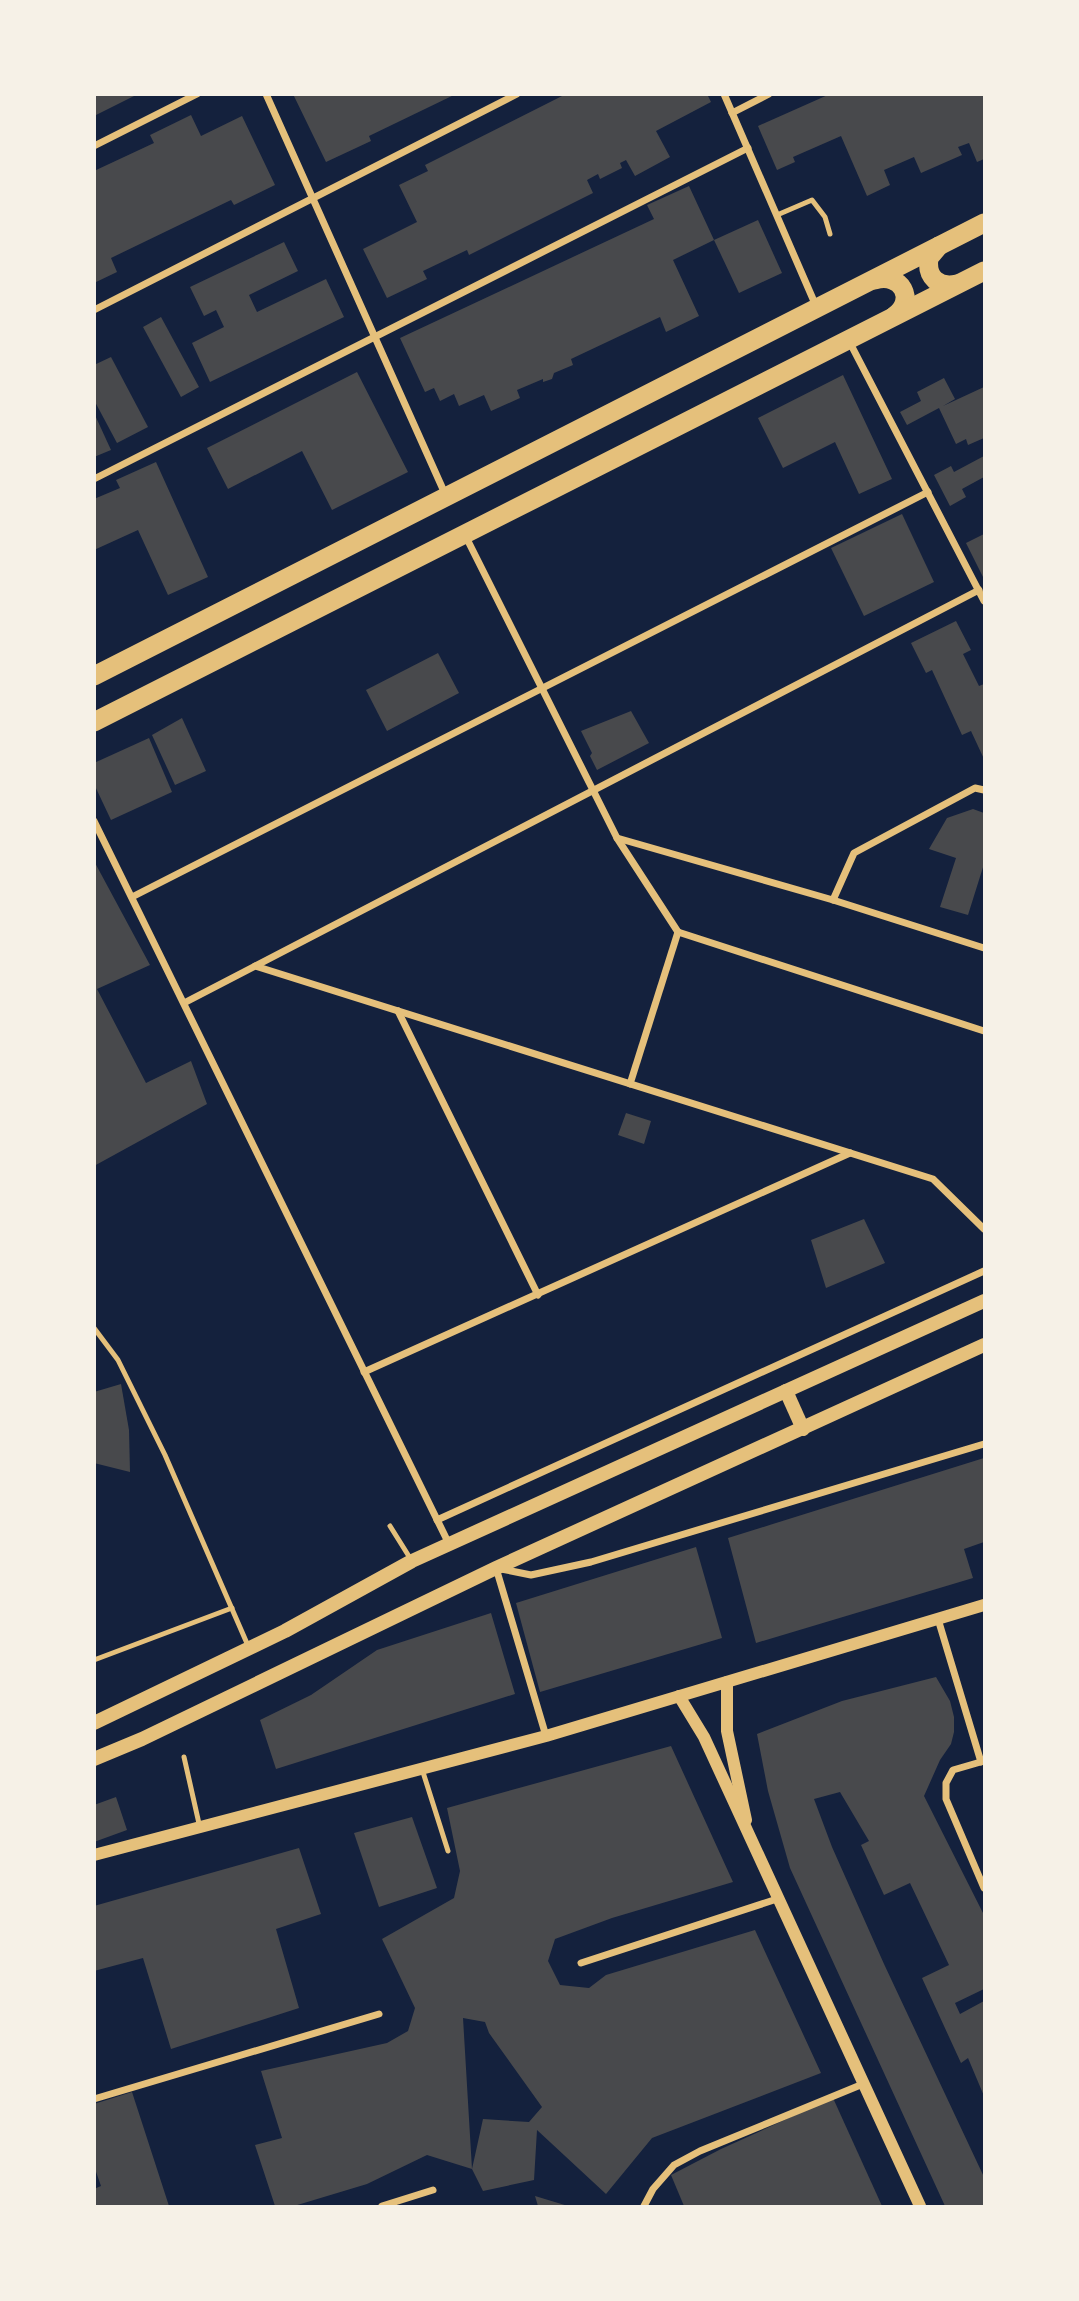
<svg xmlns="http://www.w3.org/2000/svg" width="1079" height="2301" viewBox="0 0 1079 2301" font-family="Arial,sans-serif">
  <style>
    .building { fill: #48494c }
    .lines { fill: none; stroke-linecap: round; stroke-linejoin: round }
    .service { stroke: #e5c07b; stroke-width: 5 }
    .minor { stroke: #e5c07b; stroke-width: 7 }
    .tertiary { stroke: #e5c07b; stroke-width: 12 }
    .secondary { stroke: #e5c07b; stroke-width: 14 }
    .trunk { stroke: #e5c07b; stroke-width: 19 }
  </style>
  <rect width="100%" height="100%" fill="#14213d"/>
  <g class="building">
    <path d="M94 94H138L94 116Z"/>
    <path d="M293 94H456L369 136 371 141 326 162Z"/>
    <path d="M566 94H707L711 102 656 131 670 157 635 176 626 160 620 163 622 168 600 179 598 174 587 180 593 193 469 255 467 250 423 271 427 279 387 298 363 249 417 222 399 185 428 171 425 165Z"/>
    <path d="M830 94H984V159L977 162 969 143 958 147 962 155 921 173 914 157 884 170 890 185 867 196 841 136 793 157 795 162 777 170 758 126Z"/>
    <path d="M191 115 201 136 242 116 275 185 234 205 231 200 111 258 117 272 94 283V171L154 143 150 135Z"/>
    <path d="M689 186 714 240 673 260 699 316 666 332 660 317 571 359 573 365 554 373 552 379 543 382V379L517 390 520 398 491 411 484 395 459 406 454 394 440 401 434 388 425 392 400 338 654 219 647 205Z"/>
    <path d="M758 220 782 273 739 293 714 240Z"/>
    <path d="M284 242 298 271 249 295 257 312 326 279 344 317 210 382 192 343 224 327 216 310 204 316 190 287Z"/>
    <path d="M161 317 199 387 181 397 143 327Z"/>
    <path d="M111 357 148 427 117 443 94 400V365Z"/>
    <path d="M357 372 408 472 332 510 302 451 228 489 207 448Z"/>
    <path d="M843 375 892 479 859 494 835 442 783 468 758 418Z"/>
    <path d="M944 378 955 399 943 406 984 387V438L968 445 966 439 956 444 939 408 907 425 900 412 921 401 917 392Z"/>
    <path d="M94 413 111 450 94 457Z"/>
    <path d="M984 456V477L962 489 966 497 950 506 934 475 951 466 954 472Z"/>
    <path d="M156 462 208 577 168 595 138 530 94 550V499L120 488 116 480Z"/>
    <path d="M902 514 934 582 864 616 831 548Z"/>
    <path d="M984 534V579L966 543Z"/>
    <path d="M956 621 971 650 963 654 979 686 984 684V759L971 731 962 735 932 670 926 673 911 643Z"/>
    <path d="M438 653 459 693 387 731 366 690Z"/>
    <path d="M631 711 649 743 597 770 590 756 592 753 581 731Z"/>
    <path d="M182 718 206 771 175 785 152 735Z"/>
    <path d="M149 738 172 792 111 820 94 784V763Z"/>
    <path d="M973 809 984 813V864L968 915 940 907 956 858 929 849 947 818Z"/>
    <path d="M94 861 150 965 97 989 146 1083 191 1061 207 1104 94 1166Z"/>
    <path d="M626 1113 651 1121 644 1144 618 1135Z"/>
    <path d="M864 1219 885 1263 826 1288 811 1240Z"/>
    <path d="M121 1384 129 1430 130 1472 94 1463V1392Z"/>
    <path d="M984 1458V1542L964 1549 973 1578 756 1643 728 1538Z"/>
    <path d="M696 1547 722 1638 540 1692 516 1603Z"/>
    <path d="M491 1613 515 1694 276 1769 260 1720 311 1695 377 1650Z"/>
    <path d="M936 1677 950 1701 954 1717V1732L951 1744 940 1760 924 1796 984 1915V1989L955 2003 960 2014 984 2001V2096L968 2058 961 2063 922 1978 949 1965 910 1883 884 1895 861 1845 869 1841 840 1792 814 1799 832 1847 884 1964 984 2177V2206H945L790 1868 768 1791 757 1734 842 1701Z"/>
    <path d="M671 1746 733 1882 612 1918 555 1939 548 1961 560 1985 589 1988 606 1975 755 1930 821 2073 652 2138 606 2194 537 2130 534 2180 483 2191 472 2169 483 2119 529 2122 542 2107 489 2033 485 2022 463 2018 472 2169 427 2155 367 2184 294 2206H275L255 2145 282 2138 261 2071 387 2043 408 2031 415 2008 382 1939 454 1898 460 1871 447 1808Z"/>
    <path d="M116 1797 127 1830 94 1842V1805Z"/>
    <path d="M412 1817 437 1888 379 1907 354 1833Z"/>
    <path d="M299 1848 321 1914 276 1929 299 2008 171 2049 143 1958 94 1971V1906Z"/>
    <path d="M132 2092 169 2206H94V2189L101 2186 94 2166V2104Z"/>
    <path d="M833 2098 882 2206H684L671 2175 721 2149Z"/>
    <path d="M535 2196 568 2206H538Z"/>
  </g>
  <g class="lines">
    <g class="service">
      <path d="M777 215 812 200 825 217 830 234"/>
      <path d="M94 1328 118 1360 165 1455 249 1648"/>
      <path d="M390 1526 410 1558"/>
      <path d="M94 1660 232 1608"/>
      <path d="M184 1757 200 1828"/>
      <path d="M422 1769 448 1851"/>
    </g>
    <g class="minor">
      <path d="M266 94 446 496"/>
      <path d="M724 94 816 306"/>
      <path d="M732 113 769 94"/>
      <path d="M94 146 197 94"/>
      <path d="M94 310 517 94"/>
      <path d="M849 341 984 601"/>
      <path d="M94 479 748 148"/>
      <path d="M465 535 617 838 678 932"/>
      <path d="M94 821 449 1544"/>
      <path d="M617 838 833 900 984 948"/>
      <path d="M132 897 928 492"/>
      <path d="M833 900 854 853 975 788 984 790"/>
      <path d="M678 932 984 1031"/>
      <path d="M255 966 933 1179 984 1229"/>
      <path d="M184 1003 979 590"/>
      <path d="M398 1011 538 1295"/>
      <path d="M630 1084 678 932"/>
      <path d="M364 1372 850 1153"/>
      <path d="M437 1520 984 1271"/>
      <path d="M938 1619 981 1762"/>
      <path d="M546 1736 496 1568 531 1575 591 1562 984 1444"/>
      <path d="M984 1761 953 1770 946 1783V1799L984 1888"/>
      <path d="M581 1963 777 1899"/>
      <path d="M94 2099 379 2014"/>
      <path d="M382 2206 433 2190"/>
      <path d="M644 2206 653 2189 674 2165 700 2151 863 2084"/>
    </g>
    <g class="tertiary">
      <path d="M727 1682V1731L746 1820"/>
      <path d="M679 1696 704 1737 920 2206"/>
      <path d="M94 1855 546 1736 984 1605"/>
    </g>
    <g class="secondary">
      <path d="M786 1391 803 1429"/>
      <path d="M94 1723 285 1631 412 1561 984 1301"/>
      <path d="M94 1759 142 1739 496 1568 984 1345"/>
    </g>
    <g class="trunk">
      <path d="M939 246 929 258C926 278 939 288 957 284"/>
      <path d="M875 280C901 272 917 300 894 316"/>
      <path d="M94 676 984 223"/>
      <path d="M94 722 984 271"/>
    </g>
  </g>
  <rect width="1079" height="2301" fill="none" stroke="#f6f1e7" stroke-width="192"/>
</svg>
